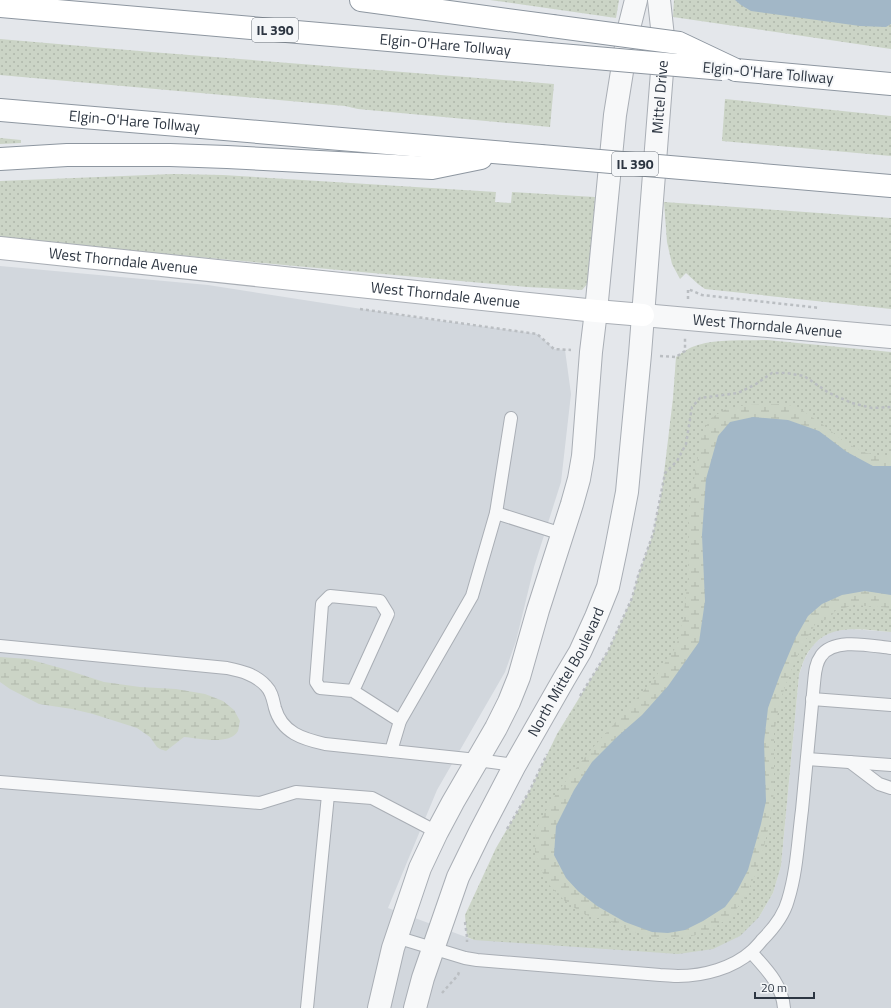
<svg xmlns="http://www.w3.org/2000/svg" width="891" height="1008" viewBox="0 0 891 1008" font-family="'Titillium Web',sans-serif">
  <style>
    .built { fill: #d2d7dd }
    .grass { fill: url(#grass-dots) }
    .wetland { fill: url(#wetland-marsh) }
    .water { fill: #a2b7c7 }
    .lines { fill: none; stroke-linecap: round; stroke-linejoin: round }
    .service-casing { stroke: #a9aeb5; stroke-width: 14 }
    .minor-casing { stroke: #a9aeb5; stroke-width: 24 }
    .secondary-casing { stroke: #a9aeb5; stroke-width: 24 }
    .motorway-casing { stroke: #8d96a0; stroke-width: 24 }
    .path { stroke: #babec2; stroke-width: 2.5; stroke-dasharray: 3 3; stroke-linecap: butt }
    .service { stroke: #f7f8f9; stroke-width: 12 }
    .minor { stroke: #f7f8f9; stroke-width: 22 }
    .secondary { stroke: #fff; stroke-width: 22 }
    .motorway { stroke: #fff; stroke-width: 22 }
    .motorway-bridge-casing { stroke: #8d96a0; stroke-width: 24; stroke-linecap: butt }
    .motorway-bridge { stroke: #fff; stroke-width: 22 }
    .labels { text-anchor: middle; stroke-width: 4; stroke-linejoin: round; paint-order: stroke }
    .shield { fill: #f4f6f8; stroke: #697079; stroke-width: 1 }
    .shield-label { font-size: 14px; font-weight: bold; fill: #2d3642 }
    .street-label { font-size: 15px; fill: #2d3642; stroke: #f4f6f8 }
  </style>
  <defs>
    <pattern id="grass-dots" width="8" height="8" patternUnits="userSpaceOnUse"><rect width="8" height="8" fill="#cbd4c6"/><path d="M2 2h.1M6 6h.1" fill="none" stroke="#afb7ab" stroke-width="1.8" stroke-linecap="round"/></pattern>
    <pattern id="wetland-marsh" width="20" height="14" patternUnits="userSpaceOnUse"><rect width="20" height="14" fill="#cbd4c6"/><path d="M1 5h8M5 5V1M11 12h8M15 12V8" fill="none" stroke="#afb7ab"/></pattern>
  </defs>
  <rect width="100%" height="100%" fill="#e4e7eb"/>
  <path class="built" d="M0 266 208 285 420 318 537 334 544 340 554 349 565 350 571 394 561 482 534 567 516 641 505 672 437 790 388 908 474 940 759 917 773 893 781 866 799 675 804 660 812 646 822 637 834 631 851 629 891 632V1008H0Z"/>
  <g class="grass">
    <path d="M490 0H619L616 18Z"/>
    <path d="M674 0H891V49L673 17Z"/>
    <path d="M0 39 151 52 554 84 550 127 358 109 345 106 0 75Z"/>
    <path d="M725 99 891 116V156L722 141Z"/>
    <path d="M0 138 21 140V143L0 144Z"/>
    <path d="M173 174 223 175 496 192 495 202 511 203 512 192 595 197 589 282 582 290 527 287 0 239V181Z"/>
    <path d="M664 202 891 218V309L705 289 698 284 686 273 680 279 672 264 667 242Z"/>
    <path d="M767 340 891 352V632C864 630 831 622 812 647 805 655 802 665 799 675L781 866 773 893 759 917 740 936 713 949 678 954 474 940 467 937 465 915 496 848 530 790 557 734 608 651 632 598 638 576 653 534 662 490 673 398 676 357C683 352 690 347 698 345 718 339 746 341 767 340Z"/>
  </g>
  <g class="wetland">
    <path d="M780 404 796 406 822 424 846 443 866 453 891 457V608L854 605 835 611 830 618 816 623 802 646 790 673 780 701 774 733V791L769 826 762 854 755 875 745 898 729 918 708 931 689 937 660 939 631 931 603 918H593L582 913 565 901 550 886 541 870 535 852 536 830 542 817 558 791 589 752 654 679 676 647 683 619 688 578V515L702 433 711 418 724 410 745 405Z"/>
    <path d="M0 657 28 659 64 669 104 682 140 687 176 689 205 694 223 701 234 710 240 721C239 724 239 728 238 731 229 746 199 738 184 737L166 751 160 749 157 747 150 737 137 728 93 714 72 709 39 704 10 689 0 682Z"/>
  </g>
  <g class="water">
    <path d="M735 0H891V24L886 27 860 26 751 11 741 5Z"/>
    <path d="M753 417 788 420 819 431 847 452 873 466H891V595L865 591 842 595 822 604 808 616 796 637 780 675 768 708 764 742 766 801 761 824 748 870 737 891 725 907 703 921 685 930 668 933 652 932 625 922 597 906 578 891 566 878 554 855 556 826 574 790 592 762 618 736 642 715 668 686 699 642 705 601 702 535 706 479 718 436 730 422Z"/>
  </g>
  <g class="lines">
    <defs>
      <g id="service">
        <path d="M496 513 511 418"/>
        <path d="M0 646 227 668C241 671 255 674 266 686 272 692 273 700 275 708 282 733 303 739 325 744L477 760 515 765"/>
        <path d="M353 691 388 614 380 601 330 596 322 604 316 682 320 688 353 691 400 721"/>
        <path d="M812 699 891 705"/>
        <path d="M391 751 400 721 472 596 496 513 562 534"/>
        <path d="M807 759 891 765"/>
        <path d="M850 762 879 784 891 788"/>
        <path d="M0 782 260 803 296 792 372 798 437 832"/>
        <path d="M396 937 465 958 477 960 660 975C666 975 672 976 678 976 704 976 733 968 752 951 755 948 759 944 762 940 773 929 784 915 788 900 797 871 798 840 802 810 806 768 810 725 814 683 815 674 815 664 821 656 834 637 871 646 891 648"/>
        <path d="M751 952C766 969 782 984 784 1008"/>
        <path d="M307 1008 328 795"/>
      </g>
      <g id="minor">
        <path id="s1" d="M643 315 891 337"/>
        <path d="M379 1008 393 948 420 868 437 832 453 802 496 728 509 702 519 677 538 610 572 504 579 479 583 456 591 352 596 311 615 115 629 28 636 0"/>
        <path id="s2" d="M415 1008 423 978 458 877 480 832 515 765 564 679 580 652 596 617 608 587 616 549 627 492 640 354 664 46 659 0"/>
      </g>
      <g id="secondary">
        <path id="s3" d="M0 248 596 311 643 315"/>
      </g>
      <g id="motorway">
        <path d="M361 0 552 26"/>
        <path id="s4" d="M0 6 549 54"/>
        <path d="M736 70 891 84"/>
        <path id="s5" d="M0 110 541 156"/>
        <path d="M0 159 67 155H170L227 157 432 168 481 158"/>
        <path d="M728 172 891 186"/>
      </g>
    </defs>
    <use href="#service" class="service-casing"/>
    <use href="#minor" class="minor-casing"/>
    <use href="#secondary" class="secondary-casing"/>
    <use href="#motorway" class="motorway-casing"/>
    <g class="path">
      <path d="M688 299V289L702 295 820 308"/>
      <path d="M360 309 537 334 544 340 554 349 571 350"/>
      <path d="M660 356 676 357 685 351V338"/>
      <path d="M580 696 608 651 632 598 638 576 653 534 665 473 677 461 686 444 692 407 700 398 738 393 756 384 772 373H787L804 376 829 393 852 403 872 408 891 407"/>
      <path d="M507 829 530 790 547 754"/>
      <path d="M465 922 467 937V942"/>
      <path d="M442 993 458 975 459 972"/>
    </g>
    <use href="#service" class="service"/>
    <use href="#minor" class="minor"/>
    <use href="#secondary" class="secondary"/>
    <use href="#motorway" class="motorway"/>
    <defs>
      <g id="motorway-bridge">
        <path d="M552 26 679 43 736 70"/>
        <path d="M549 54 723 69"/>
        <path d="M541 156 728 172"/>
      </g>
    </defs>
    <use href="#motorway-bridge" class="motorway-bridge-casing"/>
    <use href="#motorway-bridge" class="motorway-bridge"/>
  </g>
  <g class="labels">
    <g class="shield">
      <rect x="252" y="18" width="46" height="24" rx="3"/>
      <rect x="612" y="152" width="46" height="24" rx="3"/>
    </g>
    <g class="shield-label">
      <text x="275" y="35">IL 390</text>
      <text x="635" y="169">IL 390</text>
    </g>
    <g class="street-label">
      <text dy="5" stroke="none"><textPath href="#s4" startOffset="447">Elgin-O'Hare Tollway</textPath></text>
      <text transform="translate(768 73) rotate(5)" y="5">Elgin-O'Hare Tollway</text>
      <text dy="5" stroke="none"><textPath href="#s2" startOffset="958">Mittel Drive</textPath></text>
      <text dy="5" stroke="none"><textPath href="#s5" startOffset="135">Elgin-O'Hare Tollway</textPath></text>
      <text dy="5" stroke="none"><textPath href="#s3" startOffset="124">West Thorndale Avenue</textPath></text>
      <text dy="5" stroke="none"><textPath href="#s3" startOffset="448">West Thorndale Avenue</textPath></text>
      <text dy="5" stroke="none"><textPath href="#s1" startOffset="125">West Thorndale Avenue</textPath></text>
      <text dy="5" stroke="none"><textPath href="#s2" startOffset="370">North Mittel Boulevard</textPath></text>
    </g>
  </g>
  <path d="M755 992v6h59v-6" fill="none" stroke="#2d3642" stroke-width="2"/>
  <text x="761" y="992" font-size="12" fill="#2d3642" stroke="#f4f6f8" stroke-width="3" paint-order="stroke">20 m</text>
</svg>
